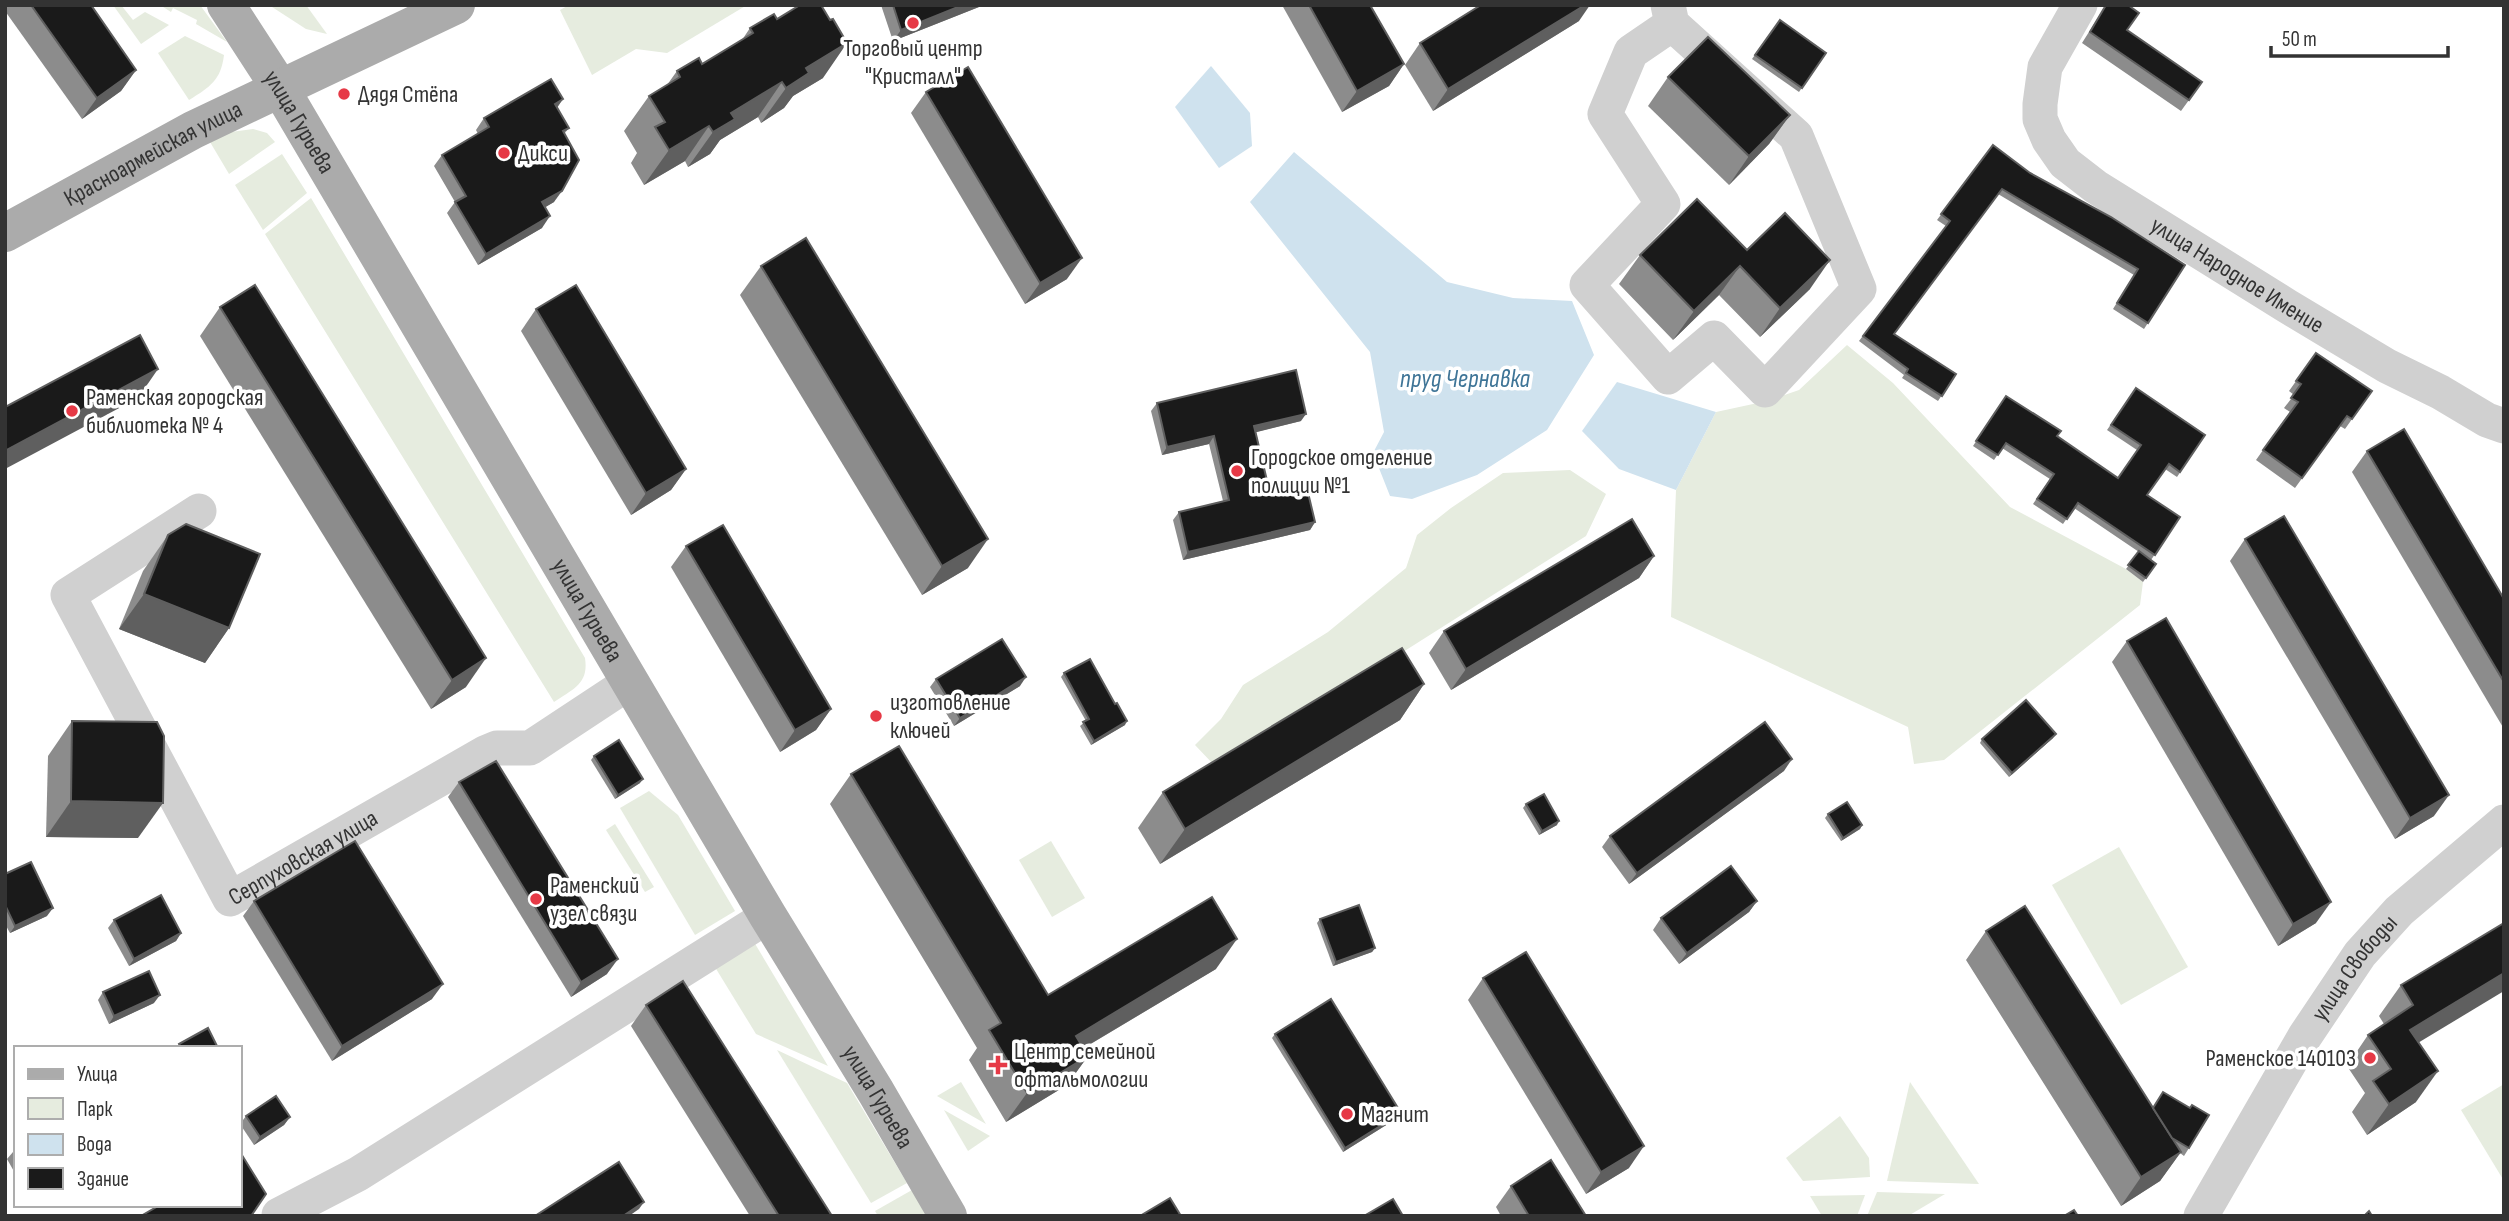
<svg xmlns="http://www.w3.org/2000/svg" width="2509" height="1221" viewBox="0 0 2509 1221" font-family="'Sofia Sans Condensed',sans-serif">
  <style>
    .green { fill: #e6ecdf }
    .water { fill: #cfe2ee }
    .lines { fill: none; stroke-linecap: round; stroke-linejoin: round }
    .minor { stroke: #d0d0d0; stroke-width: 35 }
    .major { stroke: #ababab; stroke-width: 38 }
    .wall { fill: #8c8c8c }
    .shaded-wall { fill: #5f5f5f }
    .building { fill: #1a1a1a; stroke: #5f5f5f; stroke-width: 2 }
    .poi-dot { fill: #e63946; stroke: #fff; stroke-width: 2.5 }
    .labels { text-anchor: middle; stroke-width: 7; stroke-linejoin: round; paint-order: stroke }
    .poi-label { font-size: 24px; fill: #333; stroke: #fff; text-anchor: start }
    .street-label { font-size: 24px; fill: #333; stroke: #fff }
    .water-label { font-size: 26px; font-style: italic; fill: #3f7597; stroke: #fff }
  </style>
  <rect width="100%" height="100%" fill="#fff"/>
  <g class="green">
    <path d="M113 5H121L133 20 145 12 169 25 141 44Z"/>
    <path d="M160 5H200L227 42 196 24 197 20 173 8 171 12Z"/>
    <path d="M269 5H306L327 34 306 29Z"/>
    <path d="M569 5H747L667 53 636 49 592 75 560 10Z"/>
    <path d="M185 36 224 55C221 80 210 87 189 100L158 53Z"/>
    <path d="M253 129 267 133 275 142 229 174 210 142 231 132Z"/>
    <path d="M282 154 307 193 263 230 235 185Z"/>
    <path d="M311 198 585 658C589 684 573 689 554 702L265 234Z"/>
    <path d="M1847 345 1893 383 2010 507 2126 569 2143 582 2140 605 1944 760 1914 764 1908 727 1671 617 1676 490 1716 412 1767 401 1799 390Z"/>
    <path d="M1570 470 1606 494 1586 536 1332 697 1214 765 1195 745 1221 719 1243 685 1328 632 1406 568 1417 535 1451 508 1503 473Z"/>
    <path d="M649 791 678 815 735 911 695 935 620 808Z"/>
    <path d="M615 824 654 887 645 892 606 830Z"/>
    <path d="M1051 841 1085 898 1052 917 1019 860Z"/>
    <path d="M2119 847 2188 967 2121 1005 2052 885Z"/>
    <path d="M751 937 828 1066 756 1034 710 959Z"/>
    <path d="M777 1050 847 1083 907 1183 871 1203Z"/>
    <path d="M961 1082 986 1124 937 1096Z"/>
    <path d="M1910 1082 1979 1184 1887 1181Z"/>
    <path d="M2504 1084V1181L2461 1110Z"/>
    <path d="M944 1110 990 1136 968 1151Z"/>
    <path d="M1840 1116 1869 1158 1870 1177 1803 1181 1786 1158Z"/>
    <path d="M912 1190 927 1216H878L875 1211Z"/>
    <path d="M1877 1192 1945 1194 1908 1216H1867Z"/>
    <path d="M1865 1195 1857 1216H1822L1810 1196Z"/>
  </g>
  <g class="water">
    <path d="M1211 66 1250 113 1252 146 1219 168 1175 107Z"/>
    <path d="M1294 152 1447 282 1513 298 1572 301 1594 355 1547 430 1477 475 1412 499 1390 496 1373 453 1384 432 1370 352 1250 202Z"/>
    <path d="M1617 382 1716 412 1676 490 1619 469 1582 431Z"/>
  </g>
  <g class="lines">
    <g class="minor">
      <path d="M1668 5 1672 24 1796 136 1859 289 1765 390 1714 338 1668 377 1587 285 1663 204 1605 114 1631 52 1672 24"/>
      <path id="s1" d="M2080 5 2045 67 2040 104V119L2049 140 2065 163 2096 187 2287 306 2387 366 2440 392 2487 420 2504 426"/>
      <path id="s2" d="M199 511 68 595 230 899 485 753 497 748H530L630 682"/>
      <path d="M279 1215 358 1174 768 916"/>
      <path id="s3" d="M2201 1216 2305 1036 2360 954 2399 911 2504 822"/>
    </g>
    <g class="major">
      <path id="s4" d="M226 5 280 88 768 916 876 1092 948 1216"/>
      <path id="s5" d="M5 233 193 130 456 5"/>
    </g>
  </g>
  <g class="wall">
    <path d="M5 5H91L136 70 121 91 82 119 5 11Z"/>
    <path d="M881 5H984L893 41Z"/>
    <path d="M1282 5H1370L1404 64 1389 86 1342 112Z"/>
    <path d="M2106 5H2128L2127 30 2202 82 2181 111 2082 43Z"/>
    <path d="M777 19 823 78 793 96 784 108 761 123 758 117 720 140 710 154 688 167 685 161 644 185 631 163 637 153 624 131 649 96 667 85 677 71 702 64 742 40 750 28Z"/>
    <path d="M1780 20 1826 53 1799 92 1752 59Z"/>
    <path d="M1579 21 1433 111 1405 65 1420 43Z"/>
    <path d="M1668 77 1790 115 1769 144 1729 185 1648 106Z"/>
    <path d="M926 92 1067 279 1025 304 911 113Z"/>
    <path d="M563 99 557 108 569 128 564 134 554 202 545 207 542 228 478 265 447 213 455 202 434 166 442 155 478 134 476 130 484 118Z"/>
    <path d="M1993 145 2030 173 2185 265 2144 329 2113 309 2134 275 1998 194 1894 334 1956 374 1938 401 1902 378 1904 375 1859 341 1946 226 1937 220Z"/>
    <path d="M1747 250 1810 289 1760 337 1719 295 1673 340 1619 284 1640 255Z"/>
    <path d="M761 266 968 568 922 595 740 295Z"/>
    <path d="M220 307 466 687 431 709 200 336Z"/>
    <path d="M536 309 686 469 671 490 631 515 521 331Z"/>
    <path d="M2316 353 2372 391 2345 429 2340 426 2295 488 2256 460 2290 412 2284 408 2294 395 2289 391Z"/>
    <path d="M2136 388 2205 435 2177 477 2165 469 2147 495 2180 517 2151 560 2156 564 2143 582 2126 569 2139 552 2074 508 2063 524 2033 504 2050 479 2002 448 1994 460 1973 446 2006 396 2057 436 2118 478 2137 450 2107 430Z"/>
    <path d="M1157 403 1301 421 1256 432 1269 489 1315 522 1310 530 1183 560 1173 520 1179 512 1223 501 1209 444 1162 455 1151 411Z"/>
    <path d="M2367 451 2504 599V729L2352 472Z"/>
    <path d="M168 535 229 628 205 663 119 629 143 571Z"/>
    <path d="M2245 539 2434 816 2395 839 2230 561Z"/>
    <path d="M686 546 831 709 816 730 780 752 671 567Z"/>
    <path d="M1654 556 1639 578 1451 690 1429 653 1444 631Z"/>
    <path d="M2127 641 2316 923 2278 946 2112 662Z"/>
    <path d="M1064 673 1125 725 1091 745 1080 726 1086 721 1061 677Z"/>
    <path d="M936 679 1020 686 954 726 930 687Z"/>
    <path d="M1424 684 1400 720 1160 864 1138 828 1163 792Z"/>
    <path d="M72 721 138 838 46 837 48 756Z"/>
    <path d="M2053 738 2009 777 1980 743 1982 739Z"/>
    <path d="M594 756 640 783 615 799 591 760Z"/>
    <path d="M1784 771 1629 884 1602 847 1610 836Z"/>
    <path d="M851 774 1048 995 1216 969 1084 1048 1088 1056 1067 1085 1006 1122 969 1060 977 1048 830 804Z"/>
    <path d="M459 782 607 974 571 997 448 797Z"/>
    <path d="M1526 804 1557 825 1539 835 1523 808Z"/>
    <path d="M1828 814 1862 825 1860 829 1841 841 1825 818Z"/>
    <path d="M5 874 47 916 10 933 5 924Z"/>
    <path d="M254 901 432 999 332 1061 243 916Z"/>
    <path d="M1757 901 1749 912 1679 964 1653 930 1661 918Z"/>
    <path d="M1320 919 1375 948 1372 952 1333 966 1317 923Z"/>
    <path d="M114 920 181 933 176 941 129 966 108 928Z"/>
    <path d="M2504 923 2418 1042 2416 1102 2367 1135 2352 1112 2365 1093 2347 1066 2368 1035 2384 1024 2379 1016 2401 985Z"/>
    <path d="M1986 931 2152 1107 2189 1148 2184 1156 2180 1153 2160 1181 2121 1206 1966 960Z"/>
    <path d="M1483 978 1629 1168 1586 1194 1468 1000Z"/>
    <path d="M103 992 154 1003 109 1024 98 1000Z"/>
    <path d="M646 1005 832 1216H750L631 1026Z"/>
    <path d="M1275 1034 1399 1117 1343 1152 1272 1038Z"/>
    <path d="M246 1116 290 1117 284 1125 254 1145 240 1124Z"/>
    <path d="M16 1150V1175L7 1159 13 1152Z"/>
    <path d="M1511 1186 1586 1216H1501L1496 1207Z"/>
  </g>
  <g class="shaded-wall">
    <path d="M963 5H984L893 41 901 30Z"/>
    <path d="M1585 5H1590L1579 21 1433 111 1448 89Z"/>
    <path d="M847 43 823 78 793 96 784 108 761 123 786 88 806 68Z"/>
    <path d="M1404 64 1389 86 1342 112 1357 91Z"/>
    <path d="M136 70 121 91 82 119 97 98Z"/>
    <path d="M782 82 758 117 720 140 710 154 688 167 713 132 731 113Z"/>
    <path d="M563 99 555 110V104Z"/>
    <path d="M1790 115 1769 144 1729 185 1749 156Z"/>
    <path d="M709 126 685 161 644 185 669 150Z"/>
    <path d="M562 191 554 202 534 214 542 202Z"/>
    <path d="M550 216 542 228 478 265 486 254Z"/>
    <path d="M1082 258 1067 279 1025 304 1040 283Z"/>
    <path d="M1830 260 1810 289 1760 337 1780 308Z"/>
    <path d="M1740 266 1719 295 1673 340 1694 311Z"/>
    <path d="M158 369 138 398 5 469V451Z"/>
    <path d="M1306 414 1301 421 1249 434 1254 426Z"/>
    <path d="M1214 436 1209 444 1162 455 1167 447Z"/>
    <path d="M686 469 671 490 631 515 646 493Z"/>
    <path d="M1315 522 1310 530 1183 560 1188 552Z"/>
    <path d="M988 539 968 568 922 595 942 566Z"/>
    <path d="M1654 556 1639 578 1451 690 1466 669Z"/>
    <path d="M144 594 229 628 205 663 119 629Z"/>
    <path d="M486 658 466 687 431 709 452 680Z"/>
    <path d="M1026 677 1020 686 954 726 960 718Z"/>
    <path d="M1424 684 1400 720 1160 864 1185 829Z"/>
    <path d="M831 709 816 730 780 752 795 730Z"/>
    <path d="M1127 721 1125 725 1091 745 1094 741Z"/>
    <path d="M2056 734 2053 738 2009 777 2012 773Z"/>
    <path d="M1792 759 1784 771 1629 884 1637 873Z"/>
    <path d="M643 779 640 783 615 799 618 795Z"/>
    <path d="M2449 795 2434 816 2395 839 2410 818Z"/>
    <path d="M71 801 163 803 138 838 46 837Z"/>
    <path d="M1559 821 1557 825 1539 835 1542 831Z"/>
    <path d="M1862 825 1860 829 1841 841 1843 838Z"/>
    <path d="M1757 901 1749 912 1679 964 1687 953Z"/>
    <path d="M2331 902 2316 923 2278 946 2293 924Z"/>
    <path d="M53 908 47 916 10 933 15 926Z"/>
    <path d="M181 933 176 941 129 966 134 959Z"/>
    <path d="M1237 939 1216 969 1055 1065 1076 1036Z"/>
    <path d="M1375 948 1372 952 1333 966 1336 962Z"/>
    <path d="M618 959 607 974 571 997 581 982Z"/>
    <path d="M2504 973V991L2388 1061 2410 1030Z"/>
    <path d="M443 984 432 999 332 1061 342 1046Z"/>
    <path d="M160 995 154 1003 109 1024 114 1016Z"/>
    <path d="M1088 1056 1067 1085 1006 1122 1027 1093Z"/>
    <path d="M2438 1071 2416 1102 2367 1135 2389 1104Z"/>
    <path d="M1401 1113 1399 1117 1343 1152 1345 1148Z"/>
    <path d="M290 1117 284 1125 254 1145 260 1137Z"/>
    <path d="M1644 1146 1629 1168 1586 1194 1601 1172Z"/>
    <path d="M2181 1152 2160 1181 2121 1206 2141 1177Z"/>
    <path d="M644 1202 639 1209 629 1216H623Z"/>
  </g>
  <g class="building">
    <path d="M31 5H91L136 70 97 98Z"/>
    <path d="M800 5H821L830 20 833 19 847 43 806 68 809 73 786 88 782 82 731 113 735 119 713 132 709 126 669 150 655 127 665 122 649 96 680 77 677 71 699 58 702 64 753 33 750 28 774 14 777 19Z"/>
    <path d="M893 5H963L901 30Z"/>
    <path d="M1309 5H1370L1404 64 1357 91Z"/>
    <path d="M1481 5H1585L1448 89 1420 43Z"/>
    <path d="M2106 5H2128L2139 13 2127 30 2202 82 2189 100 2090 32Z"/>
    <path d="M1780 20 1826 53 1802 88 1755 55Z"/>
    <path d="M1708 37 1790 115 1749 156 1668 77Z"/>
    <path d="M968 67 1082 258 1040 283 926 92Z"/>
    <path d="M551 79 563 99 555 104 569 128 563 131 579 160 562 191 542 202 550 216 486 254 455 202 466 196 442 155 489 127 484 118Z"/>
    <path d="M1993 145 2030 173 2111 217 2185 265 2148 323 2117 303 2138 269 2002 189 1894 334 1956 374 1942 396 1906 373 1908 369 1863 336 1950 221 1941 214Z"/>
    <path d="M1697 199 1747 250 1785 213 1830 260 1780 308 1740 266 1694 311 1640 255Z"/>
    <path d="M806 238 988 539 942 566 761 266Z"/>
    <path d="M255 285 486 658 452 680 220 307Z"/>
    <path d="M576 285 686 469 646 493 536 309Z"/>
    <path d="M140 335 158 369 5 451V407Z"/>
    <path d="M2316 353 2372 391 2352 419 2347 416 2302 478 2263 450 2298 402 2291 398 2301 384 2296 381Z"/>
    <path d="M1296 370 1306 414 1254 426 1269 489 1305 480 1315 522 1188 552 1179 512 1229 500 1214 436 1167 447 1157 403Z"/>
    <path d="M2136 388 2205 435 2180 472 2169 464 2147 495 2180 517 2155 555 2078 503 2067 519 2037 499 2054 474 2006 443 1998 455 1976 441 2006 396 2061 431 2057 436 2118 478 2141 445 2111 425Z"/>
    <path d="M2404 429 2504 599V682L2367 451Z"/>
    <path d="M2284 516 2449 795 2410 818 2245 539Z"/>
    <path d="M1632 519 1654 556 1466 669 1444 631Z"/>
    <path d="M186 524 260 554 229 628 144 594 168 535Z"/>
    <path d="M723 525 831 709 795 730 686 546Z"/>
    <path d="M2139 551 2156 564 2146 578 2128 565Z"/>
    <path d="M2166 618 2331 902 2293 924 2127 641Z"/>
    <path d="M1002 639 1026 677 960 718 936 679Z"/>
    <path d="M1402 648 1424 684 1185 829 1163 792Z"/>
    <path d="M1090 659 1115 704 1117 703 1127 721 1094 741 1083 722 1089 719 1064 673Z"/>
    <path d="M2026 700 2056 734 2012 773 1982 739Z"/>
    <path d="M72 721 157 722 164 736 163 803 71 801Z"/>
    <path d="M1765 722 1792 759 1637 873 1610 836Z"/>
    <path d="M619 740 643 779 618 795 594 756Z"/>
    <path d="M899 746 1048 995 1212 897 1237 939 1076 1036 1088 1056 1027 1093 989 1030 1001 1023 851 774Z"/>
    <path d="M496 761 618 959 581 982 459 782Z"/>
    <path d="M1544 794 1559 821 1542 831 1526 804Z"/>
    <path d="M1847 802 1862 825 1843 838 1828 814Z"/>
    <path d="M355 841 443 984 342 1046 254 901Z"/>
    <path d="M31 862 53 908 15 926 5 905V874Z"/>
    <path d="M1731 866 1757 901 1687 953 1661 918Z"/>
    <path d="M161 895 181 933 134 959 114 920Z"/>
    <path d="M1359 905 1375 948 1336 962 1320 919Z"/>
    <path d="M2025 906 2181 1152 2141 1177 1986 931Z"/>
    <path d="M2504 923V973L2410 1030 2438 1071 2389 1104 2373 1081 2391 1069 2368 1035 2413 1005 2401 985Z"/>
    <path d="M1526 952 1644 1146 1601 1172 1483 978Z"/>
    <path d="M149 971 160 995 114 1016 103 992Z"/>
    <path d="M683 981 832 1216H779L646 1005Z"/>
    <path d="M1331 999 1401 1113 1345 1148 1275 1034Z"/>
    <path d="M208 1028 218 1048H181L179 1044Z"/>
    <path d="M2163 1092 2190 1108 2192 1105 2209 1115 2189 1148 2172 1138 2153 1108Z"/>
    <path d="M276 1096 290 1117 260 1137 246 1116Z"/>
    <path d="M240 1152 266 1194 251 1216H141L160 1205H240Z"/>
    <path d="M1551 1160 1586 1216H1529L1511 1186Z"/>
    <path d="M619 1162 644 1202 623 1216H535Z"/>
    <path d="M1170 1198 1181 1216H1140Z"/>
    <path d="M1393 1199 1403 1216H1364Z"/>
    <path d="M2074 1210 2078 1216H2064Z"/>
    <path d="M2369 1211 2372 1216H2364Z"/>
  </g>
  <g class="poi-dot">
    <circle cx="913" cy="23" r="7"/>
    <circle cx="344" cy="94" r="7"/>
    <circle cx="504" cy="153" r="7"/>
    <circle cx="72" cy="411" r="7"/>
    <circle cx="1237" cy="471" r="7"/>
    <circle cx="876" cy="716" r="7"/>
    <circle cx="536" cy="899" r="7"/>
    <circle cx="2370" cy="1058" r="7"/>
    <path d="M994.5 1054.5h7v7h7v7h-7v7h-7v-7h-7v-7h7z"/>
    <circle cx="1347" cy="1114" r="7"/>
  </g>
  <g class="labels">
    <g class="poi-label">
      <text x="913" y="56" text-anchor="middle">Торговый центр<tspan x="913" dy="28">"Кристалл"</tspan></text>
      <text x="358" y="102">Дядя Стёпа</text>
      <text x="518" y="161">Дикси</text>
      <text x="86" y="405">Раменская городская<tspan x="86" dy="28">библиотека № 4</tspan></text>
      <text x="1251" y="465">Городское отделение<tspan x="1251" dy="28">полиции №1</tspan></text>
      <text x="890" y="710">изготовление<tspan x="890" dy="28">ключей</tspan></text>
      <text x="550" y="893">Раменский<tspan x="550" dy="28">узел связи</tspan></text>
      <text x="1014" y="1059">Центр семейной<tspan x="1014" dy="28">офтальмологии</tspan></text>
      <text x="2356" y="1066" text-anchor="end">Раменское 140103</text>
      <text x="1361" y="1122">Магнит</text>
    </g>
    <g class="street-label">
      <text dy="8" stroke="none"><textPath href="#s4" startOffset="138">улица Гурьева</textPath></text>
      <text dy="8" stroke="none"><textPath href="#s5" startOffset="168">Красноармейская улица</textPath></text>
      <text dy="8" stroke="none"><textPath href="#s1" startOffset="380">улица Народное Имение</textPath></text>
      <text dy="8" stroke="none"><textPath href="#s4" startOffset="705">улица Гурьева</textPath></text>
      <text dy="8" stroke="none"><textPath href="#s2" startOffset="584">Серпуховская улица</textPath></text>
      <text dy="8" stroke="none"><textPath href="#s3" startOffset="292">улица Свободы</textPath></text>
      <text dy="8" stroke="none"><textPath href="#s4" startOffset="1272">улица Гурьева</textPath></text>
    </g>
    <g class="water-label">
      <text x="1465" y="387">пруд Чернавка</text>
    </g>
  </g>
  <rect width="2509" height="1221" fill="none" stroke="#333333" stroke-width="14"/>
  <rect x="14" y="1046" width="228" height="161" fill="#ffffff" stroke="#adadad" stroke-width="2"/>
  <rect x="28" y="1069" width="35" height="10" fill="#ababab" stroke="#adadad" stroke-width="2"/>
  <text x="77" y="1081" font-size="21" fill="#333333">Улица</text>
  <rect x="28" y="1098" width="35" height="21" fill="#e6ecdf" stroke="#adadad" stroke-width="2"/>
  <text x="77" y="1116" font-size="21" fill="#333333">Парк</text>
  <rect x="28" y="1134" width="35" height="21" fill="#cfe2ee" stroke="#adadad" stroke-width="2"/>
  <text x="77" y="1151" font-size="21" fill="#333333">Вода</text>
  <rect x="28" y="1168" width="35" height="21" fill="#1a1a1a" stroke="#adadad" stroke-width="2"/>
  <text x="77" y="1186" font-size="21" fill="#333333">Здание</text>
  <path d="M2271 46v10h177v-10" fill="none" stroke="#333333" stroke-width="3.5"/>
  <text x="2282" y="46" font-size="21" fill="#333333" stroke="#ffffff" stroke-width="5" paint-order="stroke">50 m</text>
</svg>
